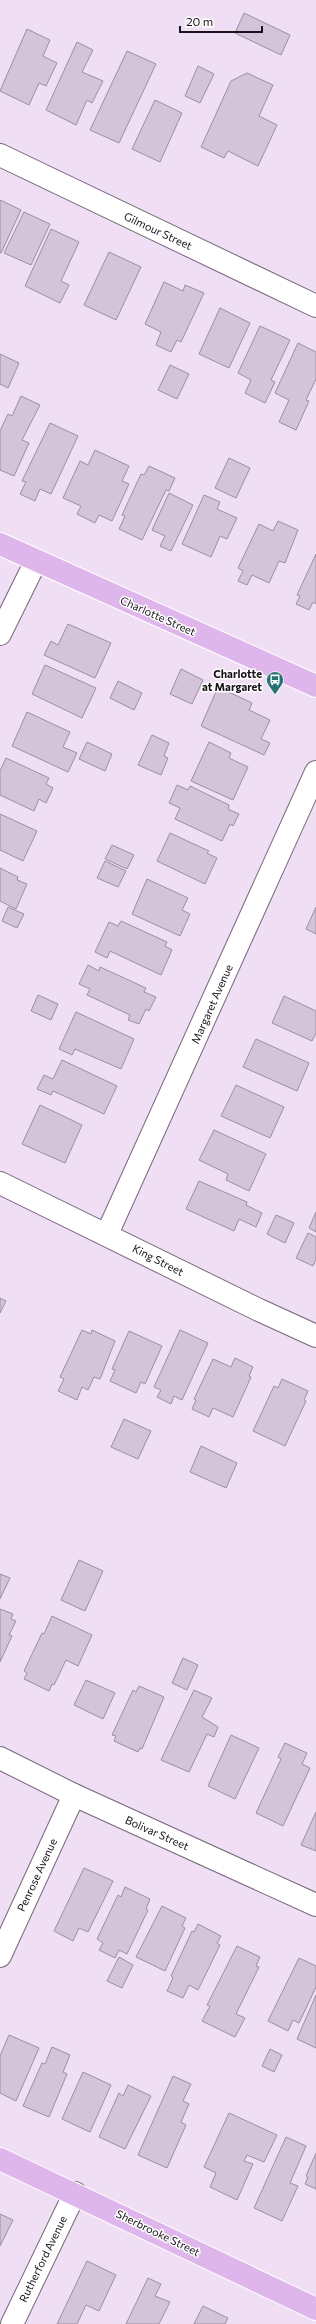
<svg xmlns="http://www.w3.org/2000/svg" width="316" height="2324" viewBox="0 0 316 2324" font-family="Commissioner,sans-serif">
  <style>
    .building { fill: #d4c4d9; stroke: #9e8ea2 }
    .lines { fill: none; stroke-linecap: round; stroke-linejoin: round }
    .minor-casing { stroke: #76687a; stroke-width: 24 }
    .major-casing { stroke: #fff; stroke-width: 24 }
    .minor { stroke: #fff; stroke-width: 22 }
    .major { stroke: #dfb6eb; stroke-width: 22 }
    .labels { text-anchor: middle; stroke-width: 3; stroke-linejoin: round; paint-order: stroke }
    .street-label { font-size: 11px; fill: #181219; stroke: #fff }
    .poi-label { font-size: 11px; font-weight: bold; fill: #181219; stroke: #fff; text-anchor: end }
  </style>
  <rect width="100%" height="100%" fill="#efdef4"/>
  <g class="building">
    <path d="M244 13 290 35 281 55 235 33Z"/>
    <path d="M27 29 50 40 43 56 57 63 46 86 39 83 29 105 0 91Z"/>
    <path d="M77 42 93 50 82 72 103 81 92 103 87 100 76 125 46 110Z"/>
    <path d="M127 51 156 64 119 143 90 130Z"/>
    <path d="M198 66 214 74 200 103 185 96Z"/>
    <path d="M247 73 273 85 259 116 277 125 258 166 228 151 224 158 201 147 231 81Z"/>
    <path d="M155 100 182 113 160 162 132 149Z"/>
    <path d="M0 200 21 210 1 253H0Z"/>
    <path d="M24 212 50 224 31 265 4 253Z"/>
    <path d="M51 229 79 242 61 281 69 285 60 303 25 286Z"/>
    <path d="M109 252 141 267 116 320 84 305Z"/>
    <path d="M164 282 183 291 185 285 204 293 181 342 177 340 171 352 156 345 161 332 145 324Z"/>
    <path d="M220 308 250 323 229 368 199 354Z"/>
    <path d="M260 326 290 340 271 380 275 382 265 403 245 393 251 380 238 373Z"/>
    <path d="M298 343 316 352V379L306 400 309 401 296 430 279 422 289 400 275 393Z"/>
    <path d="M0 354 19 363 8 388 0 384Z"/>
    <path d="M170 365 189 374 177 399 158 390Z"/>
    <path d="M21 396 40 405 22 440 29 443 14 476 0 470V431L8 414 12 416Z"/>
    <path d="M50 423 78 436 51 494 40 489 35 501 20 494 26 482 22 481Z"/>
    <path d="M95 450 129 466 122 481 129 484 112 521 99 515 95 523 77 514 81 506 63 498 80 461 88 465Z"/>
    <path d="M229 458 250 468 236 498 215 488Z"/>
    <path d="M149 466 175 478 169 491 166 490 142 540 119 529 125 516 122 515 141 474 144 475Z"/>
    <path d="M169 493 193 505 171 551 160 546 165 536 152 530Z"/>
    <path d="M204 495 220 502 217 509 237 518 227 539 220 536 211 557 182 544Z"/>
    <path d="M278 521 298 530 285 563 279 561 269 583 252 575 247 585 238 581 243 571 238 568 259 524 273 531Z"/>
    <path d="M316 554V604L313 602 309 610 296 604 300 596 297 595Z"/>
    <path d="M68 624 111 643 95 678 44 655 51 641 58 645Z"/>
    <path d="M45 665 96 688 82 718 32 694Z"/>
    <path d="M181 669 203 680 192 704 170 694Z"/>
    <path d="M118 681 142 693 134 710 110 698Z"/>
    <path d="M218 687 252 703 249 710 270 720 261 739 270 743 264 755 201 726Z"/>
    <path d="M27 712 70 732 63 747 77 753 68 772 12 746Z"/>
    <path d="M152 735 169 743 164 756 168 758 161 775 138 765Z"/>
    <path d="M87 742 112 754 105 771 79 759Z"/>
    <path d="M209 742 231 753 229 758 248 767 233 800 191 781Z"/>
    <path d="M6 758 49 778 46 784 53 788 46 803 39 799 34 811 0 795V771Z"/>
    <path d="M177 785 188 790 190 786 229 805 228 809 239 814 233 826 230 824 222 841 175 819 180 808 169 803Z"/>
    <path d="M0 814 37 831 23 861 0 850Z"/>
    <path d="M170 833 209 851 207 853 217 858 205 884 157 861Z"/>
    <path d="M112 845 134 855 127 869 105 859Z"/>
    <path d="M105 861 126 871 118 887 97 878Z"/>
    <path d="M0 868 18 877 17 880 27 884 16 909 0 901Z"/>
    <path d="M147 879 188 898 182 910 190 914 180 936 132 914Z"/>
    <path d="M8 907 24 914 17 928 2 921Z"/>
    <path d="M316 907V934L306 929Z"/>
    <path d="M121 921 167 942 165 946 172 950 161 975 110 951 107 958 95 952 109 922 118 926Z"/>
    <path d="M88 965 99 971 100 967 146 988 144 992 156 997 149 1011 146 1009 139 1024 128 1020 130 1015 87 995 90 989 79 984Z"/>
    <path d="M38 995 58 1004 51 1020 31 1011Z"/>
    <path d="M284 996 316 1011V1033L312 1041 272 1023Z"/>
    <path d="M76 1012 134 1039 121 1069 75 1049 72 1055 59 1049Z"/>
    <path d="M256 1039 309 1063 297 1091 243 1067Z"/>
    <path d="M62 1060 117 1086 104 1114 53 1091 51 1095 37 1089 44 1075 53 1079Z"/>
    <path d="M236 1085 284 1107 270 1138 221 1116Z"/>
    <path d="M40 1105 82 1125 65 1163 22 1144Z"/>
    <path d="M214 1130 266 1154 249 1191 226 1180 228 1174 199 1160Z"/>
    <path d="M199 1181 247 1202 246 1205 262 1213 256 1227 239 1219 234 1231 186 1209Z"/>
    <path d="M316 1212V1232L309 1228Z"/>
    <path d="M276 1215 294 1223 285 1243 267 1234Z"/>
    <path d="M308 1233 316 1237V1259L313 1266 296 1258Z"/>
    <path d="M0 1298 6 1301 0 1313Z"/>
    <path d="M82 1330 91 1334 92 1330 115 1341 100 1379 94 1377 88 1390 82 1387 77 1400 58 1391 64 1379 60 1377Z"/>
    <path d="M180 1330 208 1343 182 1400 174 1396 171 1404 157 1397 161 1390 154 1387Z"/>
    <path d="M129 1331 162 1346 145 1384 141 1382 136 1393 110 1381 115 1370 112 1369Z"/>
    <path d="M235 1358 253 1367 249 1376 251 1377 233 1417 213 1408 209 1417 192 1409 196 1400 194 1399 213 1359 231 1367Z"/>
    <path d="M282 1379 308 1391 304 1400 306 1401 285 1446 253 1431 274 1386 278 1388Z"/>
    <path d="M124 1419 151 1431 138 1459 111 1447Z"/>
    <path d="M201 1446 237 1463 226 1488 190 1472Z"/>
    <path d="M79 1560 103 1571 85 1611 61 1600Z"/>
    <path d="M0 1574 10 1578 0 1599Z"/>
    <path d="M0 1609 13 1614 11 1619 16 1621 9 1635 12 1636 0 1662Z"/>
    <path d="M52 1616 92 1635 78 1666 66 1660 54 1685 52 1684 49 1691 24 1679 27 1673 24 1671 42 1633 44 1634Z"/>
    <path d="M183 1658 198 1665 187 1690 172 1683Z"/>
    <path d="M86 1680 115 1693 103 1719 74 1705Z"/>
    <path d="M139 1686 164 1697 142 1749 140 1748 138 1752 114 1741 116 1736 112 1735 133 1690 136 1692Z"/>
    <path d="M194 1690 212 1698 202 1717 218 1727 214 1737 207 1734 189 1772 161 1760Z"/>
    <path d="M231 1735 259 1748 235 1799 208 1786Z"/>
    <path d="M285 1743 307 1753 302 1764 310 1768 283 1826 256 1813 281 1759 278 1757Z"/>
    <path d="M316 1812V1851L301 1845Z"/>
    <path d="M84 1868 113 1881 88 1932 79 1928 73 1941 54 1931Z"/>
    <path d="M125 1887 150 1899 146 1909 148 1910 127 1954 119 1950 115 1958 99 1950 103 1943 97 1939 118 1895 121 1897Z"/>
    <path d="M162 1906 186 1918 182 1926 185 1928 165 1971 136 1957Z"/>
    <path d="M198 1924 221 1936 217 1943 220 1945 198 1990 189 1985 183 1998 167 1991 173 1978 171 1976 192 1931 194 1932Z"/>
    <path d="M237 1946 260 1957 256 1966 259 1967 236 2014 245 2018 235 2037 202 2021 210 2006 207 2005Z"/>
    <path d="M119 1957 133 1965 122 1988 107 1981Z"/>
    <path d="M299 1958 316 1966V1987L299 2023 293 2020 288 2031 268 2021Z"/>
    <path d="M316 1995V2048L297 2039Z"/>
    <path d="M9 2035 39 2048 16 2101 0 2093V2056Z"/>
    <path d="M52 2047 70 2055 63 2072 67 2074 49 2117 23 2106 42 2063 45 2064Z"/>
    <path d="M270 2049 282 2055 274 2072 262 2066Z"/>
    <path d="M83 2072 111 2085 90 2132 62 2119Z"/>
    <path d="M173 2076 191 2084 183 2101 189 2104 181 2122 186 2125 167 2168 138 2155Z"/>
    <path d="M128 2085 151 2096 125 2149 99 2137 119 2093 123 2096Z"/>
    <path d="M229 2113 277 2135 264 2162 247 2155 244 2161 253 2164 237 2200 210 2187 216 2173 204 2167Z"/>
    <path d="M286 2137 306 2146 290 2183 298 2186 282 2221 254 2208Z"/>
    <path d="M316 2153V2189L305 2184 308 2177 306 2176Z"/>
    <path d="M0 2214 13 2220 0 2246Z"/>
    <path d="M87 2261 116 2275 99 2311 86 2305 77 2324H57Z"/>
    <path d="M148 2278 161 2284 155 2296 170 2302 159 2324H126Z"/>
    <path d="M203 2306 228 2318 225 2324H194Z"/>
  </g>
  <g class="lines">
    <defs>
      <g id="minor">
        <path d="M0 155 316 306"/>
        <path d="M0 634 36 561"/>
        <path d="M0 1183 259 1310 316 1336"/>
        <path d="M107 1234 316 772"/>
        <path d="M0 1758 74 1795 316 1905"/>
        <path d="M0 1956 74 1795"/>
        <path d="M12 2324 75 2193"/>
      </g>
      <g id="major">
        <path d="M0 544 316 686"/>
        <path d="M0 2159 316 2309"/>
      </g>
    </defs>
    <use href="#minor" class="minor-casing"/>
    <use href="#major" class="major-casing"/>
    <use href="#minor" class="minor"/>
    <use href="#major" class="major"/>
  </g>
  <defs>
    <symbol id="bus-pin" viewBox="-11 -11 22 30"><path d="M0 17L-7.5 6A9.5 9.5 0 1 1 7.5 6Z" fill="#267172" stroke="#fff"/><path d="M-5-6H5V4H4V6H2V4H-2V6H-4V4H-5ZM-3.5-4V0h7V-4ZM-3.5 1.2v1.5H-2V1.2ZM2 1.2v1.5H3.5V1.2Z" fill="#fff"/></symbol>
  </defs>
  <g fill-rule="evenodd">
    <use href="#bus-pin" x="265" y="670" width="20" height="27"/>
  </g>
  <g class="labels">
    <g class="street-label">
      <text transform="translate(158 231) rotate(25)" y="4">Gilmour Street</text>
      <text transform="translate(158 616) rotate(24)" y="4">Charlotte Street</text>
      <text transform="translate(212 1004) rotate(-66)" y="4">Margaret Avenue</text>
      <text transform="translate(158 1260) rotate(27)" y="4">King Street</text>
      <text transform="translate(157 1833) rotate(24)" y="4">Bolivar Street</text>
      <text transform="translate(37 1875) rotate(-65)" y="4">Penrose Avenue</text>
      <text transform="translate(158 2233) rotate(26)" y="4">Sherbrooke Street</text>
      <text transform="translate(43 2259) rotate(-64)" y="4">Rutherford Avenue</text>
    </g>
    <g class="poi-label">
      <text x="262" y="678">Charlotte<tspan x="262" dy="13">at Margaret</tspan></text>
    </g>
  </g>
  <path d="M180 26v6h82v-6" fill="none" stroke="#181219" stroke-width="2"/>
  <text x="186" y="26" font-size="12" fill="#181219" stroke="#ffffff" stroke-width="3" paint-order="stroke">20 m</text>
</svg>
